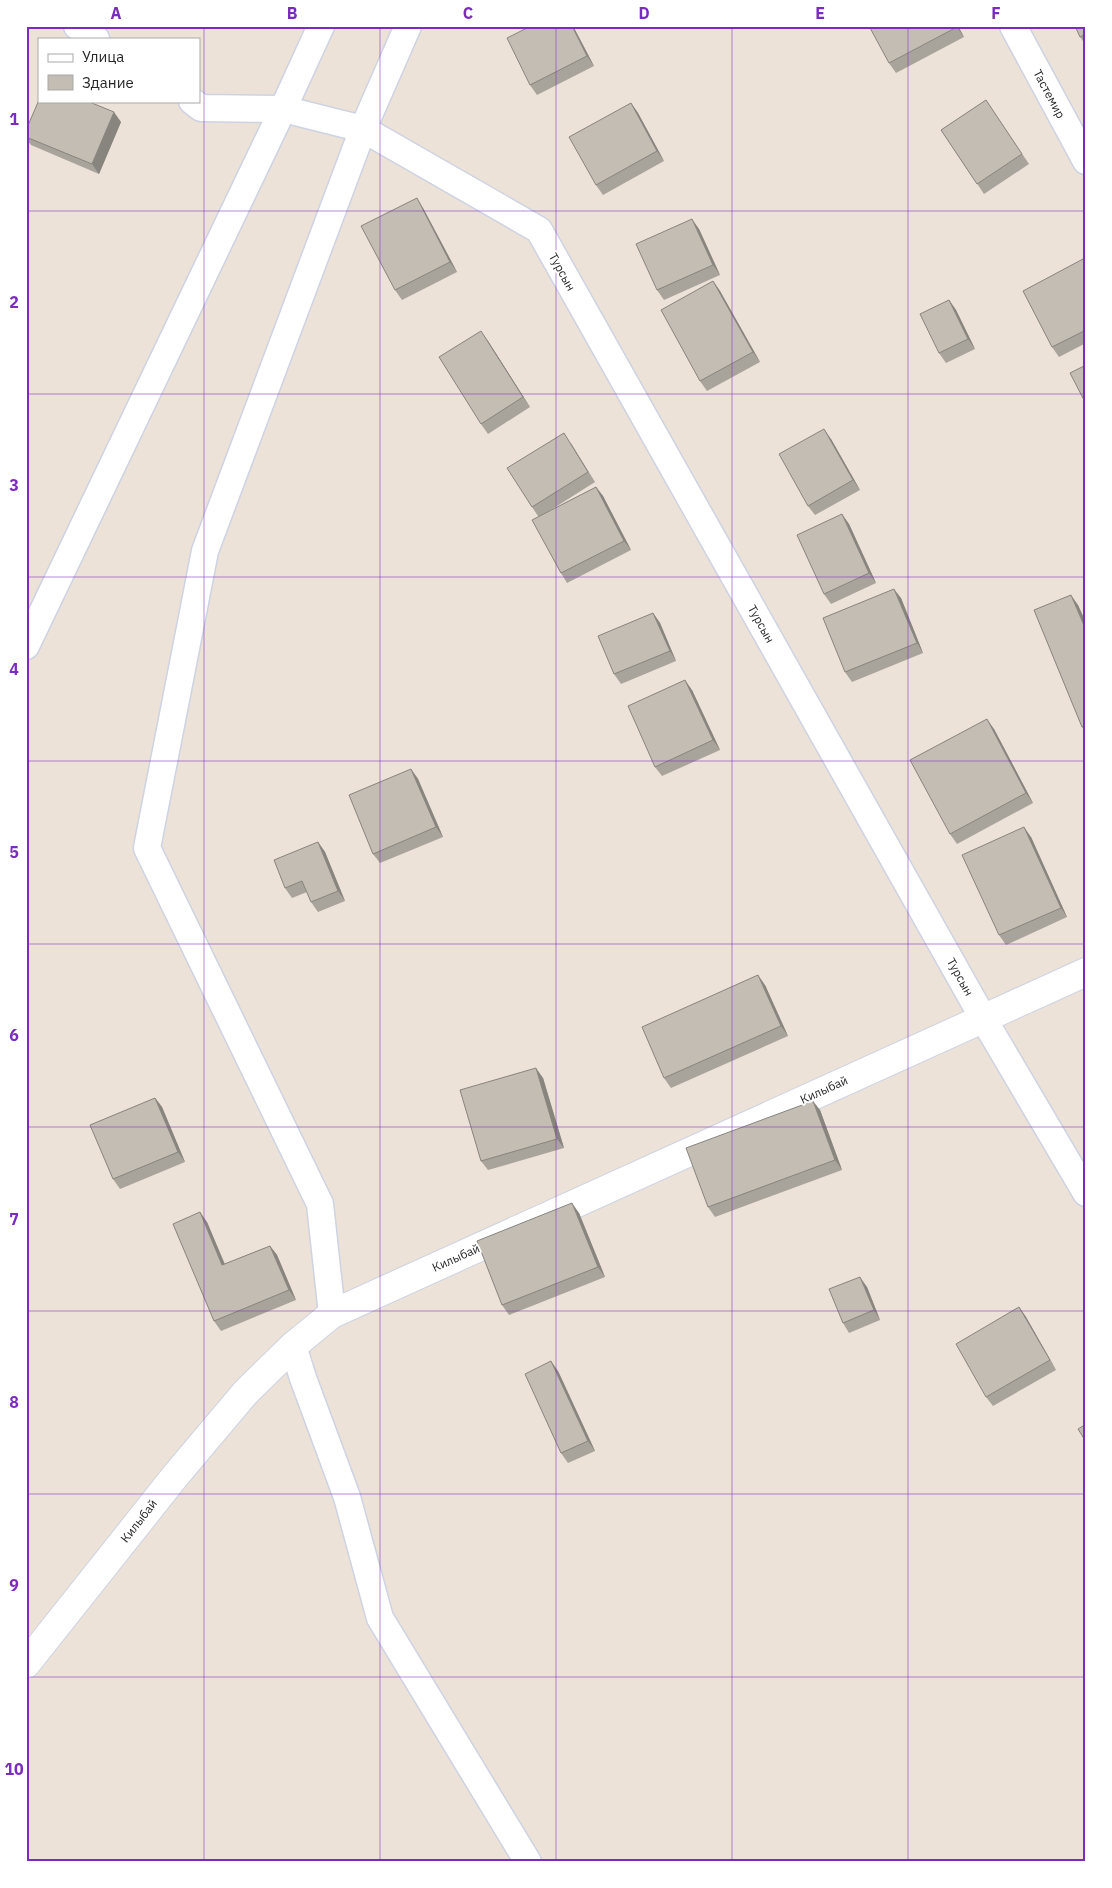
<svg xmlns="http://www.w3.org/2000/svg" width="1112" height="1888" viewBox="0 0 1112 1888" font-family="'IBM Plex Sans',sans-serif">
  <style>
    .lines { fill: none; stroke-linecap: round; stroke-linejoin: round }
    .street-casing { stroke: #cdd3e3; stroke-width: 29 }
    .secondary-casing { stroke: #cdd3e3; stroke-width: 30 }
    .street { stroke: #fff; stroke-width: 26 }
    .secondary { stroke: #fff; stroke-width: 28 }
    .wall { fill: #a8a39b }
    .shaded-wall { fill: #88847e }
    .building { fill: #c3bdb4; stroke: #88847e }
    .grid { fill: none; stroke: #7b2cbf; stroke-width: 1; stroke-opacity: 0.55 }
    .labels { text-anchor: middle; stroke-width: 4; stroke-linejoin: round; paint-order: stroke }
    .street-label { font-size: 12px; fill: #282828; stroke: #fff }
    .neatline { fill: none; stroke: #7b2cbf; stroke-width: 2 }
    .grid-label { font-size: 16px; text-anchor: middle; font-weight: bold; fill: #7b2cbf }
  </style>
  <rect width="100%" height="100%" fill="#ece2d8"/>
  <g class="lines">
    <defs>
      <g id="street">
        <path d="M77 26 96 39"/>
        <path d="M1013 26 1086 161"/>
        <path d="M192 101 201 108 283 109 363 129 539 230 983 1018 1086 1193"/>
        <path d="M26 646 283 109 321 26"/>
        <path d="M332 1314 320 1204 147 848 205 551 363 129 408 26"/>
        <path d="M293 1346 303 1378 347 1497 380 1618 528 1862"/>
      </g>
      <path id="secondary" d="M26 1664 176 1475 246 1392 293 1346 332 1314 1086 972"/>
    </defs>
    <use href="#street" class="street-casing"/>
    <use href="#secondary" class="secondary-casing"/>
    <use href="#street" class="street"/>
    <use href="#secondary" class="secondary"/>
  </g>
  <g class="wall">
    <path d="M573 26 594 66 537 95 530 85Z"/>
    <path d="M958 26 964 37 896 73 889 63Z"/>
    <path d="M1086 26V45L1080 37Z"/>
    <path d="M986 100 1029 164 984 194 941 130Z"/>
    <path d="M631 103 638 113 664 161 603 195 596 185Z"/>
    <path d="M121 122 99 174 31 145 26 139V130Z"/>
    <path d="M423 208 457 272 402 300 395 290Z"/>
    <path d="M699 229 720 275 664 300 657 290Z"/>
    <path d="M1083 259 1086 263V343L1059 357 1052 347Z"/>
    <path d="M713 281 720 291 760 362 707 391 700 381Z"/>
    <path d="M949 300 956 310 975 349 946 363 939 353Z"/>
    <path d="M488 341 530 407 488 434 481 424Z"/>
    <path d="M831 439 860 490 815 515 808 506Z"/>
    <path d="M571 443 595 482 546 513 596 487 603 496 631 550 567 583 561 573 538 516 532 507Z"/>
    <path d="M849 524 876 583 831 604 824 594Z"/>
    <path d="M901 598 923 653 852 682 845 672Z"/>
    <path d="M1078 605 1086 623V733L1082 727Z"/>
    <path d="M653 613 660 623 676 661 621 684 614 674Z"/>
    <path d="M692 690 720 750 662 776 655 767Z"/>
    <path d="M994 729 1033 803 957 844 950 834Z"/>
    <path d="M411 769 418 779 443 837 380 863 373 854Z"/>
    <path d="M1031 837 1067 917 1006 945 999 935Z"/>
    <path d="M318 842 325 852 345 901 318 912 311 902 307 892 292 898 285 888Z"/>
    <path d="M765 985 788 1036 671 1088 664 1078Z"/>
    <path d="M543 1078 564 1148 488 1170 481 1161Z"/>
    <path d="M155 1098 162 1107 185 1162 120 1189 113 1179Z"/>
    <path d="M820 1110 842 1170 715 1217 708 1207Z"/>
    <path d="M579 1213 605 1277 509 1315 502 1305Z"/>
    <path d="M207 1222 225 1264 270 1246 277 1255 296 1300 221 1331 214 1321Z"/>
    <path d="M867 1287 880 1320 849 1333 843 1323Z"/>
    <path d="M1019 1307 1026 1317 1056 1370 993 1406 986 1397Z"/>
    <path d="M558 1371 595 1451 568 1463 561 1453Z"/>
  </g>
  <g class="shaded-wall">
    <path d="M572 26H573L594 66 587 56Z"/>
    <path d="M956 26H958L964 37Z"/>
    <path d="M631 103 638 113 664 161 657 151Z"/>
    <path d="M114 112 121 122 99 174 92 164Z"/>
    <path d="M417 198 423 208 457 272 450 262Z"/>
    <path d="M692 219 699 229 720 275 713 265Z"/>
    <path d="M713 281 720 291 760 362 753 352Z"/>
    <path d="M949 300 956 310 975 349 968 339Z"/>
    <path d="M481 331 488 341 530 407 523 397Z"/>
    <path d="M824 429 831 439 860 490 853 480Z"/>
    <path d="M596 487 603 496 631 550 624 541Z"/>
    <path d="M842 514 849 524 876 583 869 573Z"/>
    <path d="M894 589 901 598 923 653 917 643Z"/>
    <path d="M1071 595 1078 605 1086 623V630Z"/>
    <path d="M653 613 660 623 676 661 670 651Z"/>
    <path d="M685 680 692 690 720 750 713 740Z"/>
    <path d="M987 719 994 729 1033 803 1026 793Z"/>
    <path d="M411 769 418 779 443 837 436 827Z"/>
    <path d="M1024 827 1031 837 1067 917 1061 908Z"/>
    <path d="M318 842 325 852 345 901 338 891Z"/>
    <path d="M758 975 765 985 788 1036 781 1026Z"/>
    <path d="M536 1068 543 1078 564 1148 557 1139Z"/>
    <path d="M155 1098 162 1107 185 1162 178 1152Z"/>
    <path d="M813 1101 820 1110 842 1170 835 1160Z"/>
    <path d="M572 1203 579 1213 605 1277 598 1267Z"/>
    <path d="M200 1212 207 1222 229 1275 222 1265Z"/>
    <path d="M270 1246 277 1255 296 1300 289 1290Z"/>
    <path d="M860 1277 867 1287 880 1320 874 1310Z"/>
    <path d="M1019 1307 1026 1317 1056 1370 1050 1360Z"/>
    <path d="M551 1361 558 1371 595 1451 588 1441Z"/>
  </g>
  <g class="building">
    <path d="M531 26H572L587 56 530 85 507 38Z"/>
    <path d="M869 26H956L957 27 889 63Z"/>
    <path d="M1075 26H1086V34L1080 37Z"/>
    <path d="M39 100V101H87L114 112 92 164 26 137V130Z"/>
    <path d="M986 100 1022 154 977 184 941 130Z"/>
    <path d="M631 103 657 151 596 185 569 137Z"/>
    <path d="M417 198 450 262 395 290 361 226Z"/>
    <path d="M692 219 713 265 657 290 636 244Z"/>
    <path d="M1083 259 1086 265V330L1052 347 1023 291Z"/>
    <path d="M713 281 753 352 700 381 661 310Z"/>
    <path d="M949 300 968 339 939 353 920 314Z"/>
    <path d="M481 331 523 397 481 424 439 357Z"/>
    <path d="M1086 365V404L1070 373Z"/>
    <path d="M824 429 853 480 808 506 779 454Z"/>
    <path d="M564 433 588 472 532 507 507 468Z"/>
    <path d="M596 487 624 541 561 573 532 520Z"/>
    <path d="M842 514 869 573 824 594 797 535Z"/>
    <path d="M894 589 917 643 845 672 823 618Z"/>
    <path d="M1071 595 1086 630V726L1082 727 1034 610Z"/>
    <path d="M653 613 670 651 614 674 598 636Z"/>
    <path d="M685 680 713 740 655 767 628 706Z"/>
    <path d="M987 719 1026 793 950 834 910 760Z"/>
    <path d="M411 769 436 827 373 854 349 795Z"/>
    <path d="M1024 827 1061 908 999 935 962 855Z"/>
    <path d="M318 842 338 891 311 902 302 881 285 888 274 860Z"/>
    <path d="M758 975 781 1026 664 1078 642 1027Z"/>
    <path d="M536 1068 557 1139 481 1161 460 1090Z"/>
    <path d="M155 1098 178 1152 113 1179 90 1125Z"/>
    <path d="M813 1101 835 1160 708 1207 686 1148Z"/>
    <path d="M572 1203 598 1267 502 1305 477 1241Z"/>
    <path d="M200 1212 222 1265 270 1246 289 1290 214 1321 173 1224Z"/>
    <path d="M860 1277 874 1310 843 1323 829 1289Z"/>
    <path d="M1019 1307 1050 1360 986 1397 956 1344Z"/>
    <path d="M551 1361 588 1441 561 1453 525 1374Z"/>
    <path d="M1086 1424V1442L1078 1429Z"/>
  </g>
  <path class="grid" d="M204 26V1862M380 26V1862M556 26V1862M732 26V1862M908 26V1862M26 211H1086M26 394H1086M26 577H1086M26 761H1086M26 944H1086M26 1127H1086M26 1311H1086M26 1494H1086M26 1677H1086"/>
  <g class="labels">
    <g class="street-label">
      <text transform="translate(1049 94) rotate(62)" y="4">Тастемир</text>
      <text transform="translate(562 272) rotate(61)" y="4">Турсын</text>
      <text transform="translate(761 624) rotate(61)" y="4">Турсын</text>
      <text transform="translate(960 977) rotate(61)" y="4">Турсын</text>
      <text transform="translate(824 1090) rotate(-24)" y="4">Килыбай</text>
      <text transform="translate(456 1258) rotate(-24)" y="4">Килыбай</text>
      <text transform="translate(139 1521) rotate(-52)" y="4">Килыбай</text>
    </g>
  </g>
  <rect width="1112" height="1888" fill="none" stroke="#ffffff" stroke-width="55"/>
  <rect x="38" y="38" width="162" height="65" fill="#ffffff" stroke="#a9a9a9"/>
  <rect x="48" y="54" width="25" height="8" fill="#ffffff" stroke="#a9a9a9"/>
  <text x="82" y="62" font-size="15" fill="#282828">Улица</text>
  <rect x="48" y="75" width="25" height="15" fill="#c3bdb4" stroke="#a9a9a9"/>
  <text x="82" y="88" font-size="15" fill="#282828">Здание</text>
  <rect x="28" y="28" width="1056" height="1832" class="neatline"/>
  <g class="grid-label">
    <text x="116" y="19">A</text>
    <text x="292" y="19">B</text>
    <text x="468" y="19">C</text>
    <text x="644" y="19">D</text>
    <text x="820" y="19">E</text>
    <text x="996" y="19">F</text>
    <text x="14" y="125">1</text>
    <text x="14" y="308">2</text>
    <text x="14" y="491">3</text>
    <text x="14" y="675">4</text>
    <text x="14" y="858">5</text>
    <text x="14" y="1041">6</text>
    <text x="14" y="1225">7</text>
    <text x="14" y="1408">8</text>
    <text x="14" y="1591">9</text>
    <text x="14" y="1775">10</text>
  </g>
</svg>
